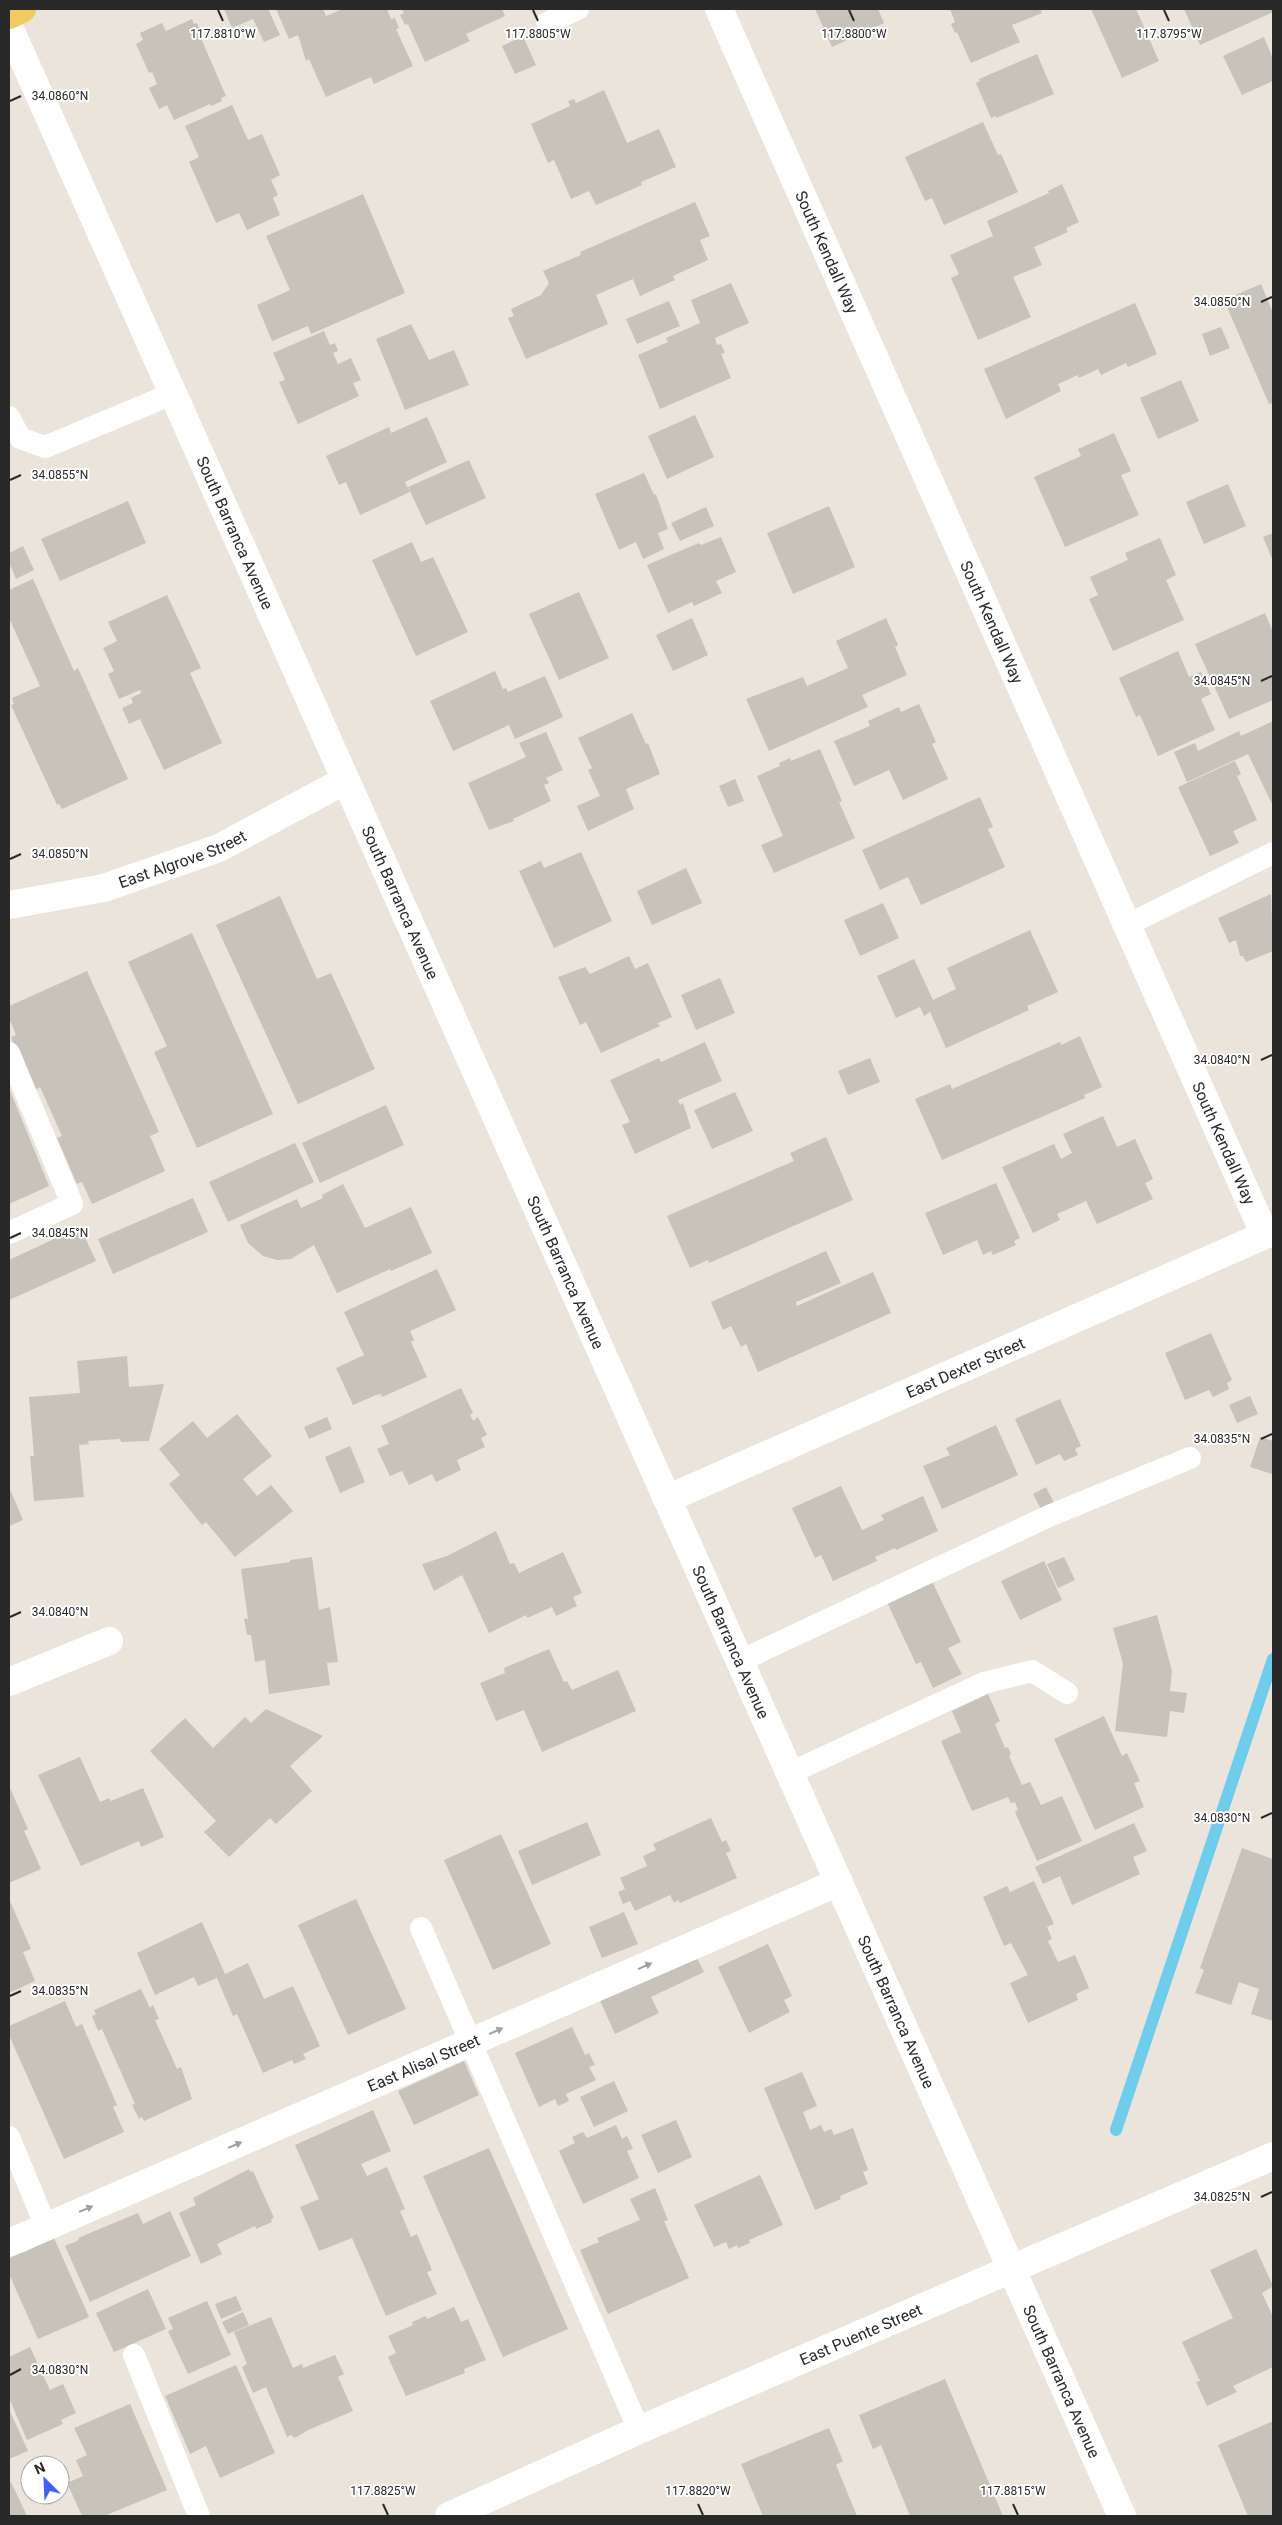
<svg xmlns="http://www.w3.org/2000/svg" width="1282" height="2525" viewBox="0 0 1282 2525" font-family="Roboto,sans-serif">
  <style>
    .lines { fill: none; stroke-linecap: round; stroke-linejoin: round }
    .stream { stroke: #6ecced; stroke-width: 12 }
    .building { fill: #c7c2ba }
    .service { stroke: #fff; stroke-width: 22 }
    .minor { stroke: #fff; stroke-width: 28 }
    .tertiary { stroke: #fff; stroke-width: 28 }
    .secondary { stroke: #fff; stroke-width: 28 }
    .primary { stroke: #efcc5d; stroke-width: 28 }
    .oneway { fill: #9f9f9f }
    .ticks { fill: none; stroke: #292929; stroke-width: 2 }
    .labels { text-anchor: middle; stroke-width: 4; stroke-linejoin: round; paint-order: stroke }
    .street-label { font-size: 16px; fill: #292929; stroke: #fff }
    .ticks-label { font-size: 12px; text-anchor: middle; fill: #292929; stroke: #fff; stroke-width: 4; stroke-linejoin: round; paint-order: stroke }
  </style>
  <rect width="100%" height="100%" fill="#ebe4db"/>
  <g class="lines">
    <path class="stream" d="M1116 2130 1273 1659"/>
  </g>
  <g class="building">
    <path d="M224 9H268L280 35 264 42 253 19 232 28Z"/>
    <path d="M276 9H323L326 16 343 9H387L391 19 395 18 399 28 396 29 413 66 374 84 371 77 326 97 309 59 306 61 298 35 289 39Z"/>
    <path d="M402 9H502L505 16 466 34 470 41 425 62 408 24 405 25 400 15 404 13Z"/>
    <path d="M815 9H878L884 23 832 47Z"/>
    <path d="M950 9H1040L1042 13 1012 25 1020 42 971 63 957 32 955 33 951 24 955 22Z"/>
    <path d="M1091 9H1136L1159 61 1122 78Z"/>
    <path d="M1184 9H1273V12L1200 45Z"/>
    <path d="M192 19 194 24 197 23 202 35 200 36 226 96 221 98 222 101 211 106 210 104 174 120 167 105 159 109 149 88 157 84 152 72 149 73 136 44 143 40 140 33 162 23 166 31Z"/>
    <path d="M523 36 536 65 515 74 502 46Z"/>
    <path d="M1264 37 1273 59V81L1242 95 1223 56Z"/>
    <path d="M1037 54 1054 94 996 118V116L991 118 976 83 980 81 979 79Z"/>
    <path d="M604 90 627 143 659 129 676 167 641 182 642 185 596 205 589 191 571 199 554 160 548 163 531 124 570 106 568 101 574 99 576 103Z"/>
    <path d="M232 105 248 140 262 134 280 175 271 180 278 195 273 198 280 215 247 230 239 213 216 223 189 162 199 157 185 126Z"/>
    <path d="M983 122 998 155 1001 154 1018 192 944 225 932 198 925 201 905 157Z"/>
    <path d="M1062 184 1079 222 1066 228 1068 232 1034 247 1042 265 1013 277 1031 317 978 340 951 278 959 274 950 255 993 236 987 221 1049 193 1048 191Z"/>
    <path d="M363 194 405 293 311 334 308 326 272 341 257 305 290 290 266 236Z"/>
    <path d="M695 202 710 236 700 240 708 260 673 276 675 280 640 296 633 279 596 295 608 324 526 359 508 318 514 316 511 309 541 295 549 283 543 271 581 255 580 252Z"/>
    <path d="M731 283 749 323 715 338 717 345 721 344 725 353 721 354 731 378 660 409 638 355 668 342 666 338 700 323 691 300Z"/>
    <path d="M1261 284 1273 313V403L1269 404 1224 300Z"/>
    <path d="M669 301 680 326 637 344 626 319Z"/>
    <path d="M1135 303 1157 354 1128 367 1126 363 1101 375 1098 369 1079 378 1078 375 1058 384 1061 391 1006 419 984 369Z"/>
    <path d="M411 324 429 360 454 350 469 385 405 410 376 339Z"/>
    <path d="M1221 327 1230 348 1210 356 1202 334Z"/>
    <path d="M324 331 330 345 335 343 338 351 333 353 338 364 351 358 361 380 353 383 359 396 298 424 279 382 285 380 273 353Z"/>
    <path d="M1181 380 1199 421 1158 439 1140 398Z"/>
    <path d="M695 415 714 457 667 479 648 436Z"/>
    <path d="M427 417 447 462 405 482 410 492 360 515 346 482 339 485 326 456 389 427 391 433Z"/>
    <path d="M1114 433 1131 471 1121 475 1139 515 1065 547 1034 477 1081 456 1078 449Z"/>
    <path d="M469 460 486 498 426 525 408 487Z"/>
    <path d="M644 473 654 495 656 494 668 529 658 533 664 549 643 559 636 542 619 550 595 494Z"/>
    <path d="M1228 484 1246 526 1204 544 1186 502Z"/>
    <path d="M128 501 146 543 60 581 41 539Z"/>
    <path d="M829 506 855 567 793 594 767 533Z"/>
    <path d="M706 507 714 526 680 541 671 523Z"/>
    <path d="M1273 533V561L1263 537Z"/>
    <path d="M721 537 736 572 716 581 722 593 694 606 692 602 668 613 647 565 699 543 701 545Z"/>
    <path d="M1160 538 1176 575 1166 580 1184 620 1113 651 1089 599 1098 595 1090 577 1128 560 1125 553Z"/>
    <path d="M412 542 421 562 433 557 468 632 416 656 372 560Z"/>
    <path d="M23 546 34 570 16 579 9 562V553Z"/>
    <path d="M33 579 74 671 78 668 128 779 62 809 59 804 57 805 11 705 14 704 12 698 40 686 9 618V590Z"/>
    <path d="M579 592 609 658 559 680 529 614Z"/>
    <path d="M167 595 201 668 190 673 222 743 164 770 140 719 129 724 122 708 133 703 131 698 141 693 140 690 119 699 108 674 114 671 103 648 117 641 108 622Z"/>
    <path d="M1265 613 1273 632V700L1229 719 1195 644Z"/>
    <path d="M692 618 708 655 673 671 656 635Z"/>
    <path d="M886 618 898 645 895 647 907 675 862 695 868 707 769 751 746 699 803 677 807 686 848 668 836 641Z"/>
    <path d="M1178 651 1189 677 1201 672 1211 694 1201 699 1215 730 1158 756 1140 715 1136 717 1119 678Z"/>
    <path d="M495 671 503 689 506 688 508 692 545 676 563 717 515 739 509 725 453 751 430 701Z"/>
    <path d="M919 704 936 742 932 744 948 779 903 800 889 770 854 786 834 741 870 726 868 721 899 707 901 712Z"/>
    <path d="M632 713 646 744 648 743 660 774 626 789 634 809 588 831 577 806 600 796 588 770 592 768 578 738Z"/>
    <path d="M1273 721V806L1248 754 1187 782 1174 752 1195 743 1198 751 1239 731 1241 736Z"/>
    <path d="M546 732 563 770 546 778 549 783 544 785 551 801 513 819 514 821 489 830 468 783 526 757 519 743Z"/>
    <path d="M820 749 842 801 839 802 855 838 774 873 761 845 783 836 757 776 780 766 779 763 790 758 791 761Z"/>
    <path d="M1235 761 1241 774 1237 776 1257 820 1233 831 1239 843 1210 856 1178 787Z"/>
    <path d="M735 779 744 801 728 807 719 786Z"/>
    <path d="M980 797 993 827 988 829 1005 867 921 905 908 877 880 890 862 850Z"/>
    <path d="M581 852 612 921 554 948 519 871 541 861 544 868Z"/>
    <path d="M686 868 702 903 652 925 637 891Z"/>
    <path d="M1271 894 1273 951 1246 962 1243 956H1240L1236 940 1229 943 1218 918Z"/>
    <path d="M280 896 317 979 331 973 375 1069 298 1104 216 925Z"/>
    <path d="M883 903 899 938 860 956 844 920Z"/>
    <path d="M1030 930 1058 992 1027 1006 1029 1010 946 1048 930 1012 924 1016 920 1007 896 1018 877 976 914 959 933 1000 956 989 947 968Z"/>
    <path d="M192 933 273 1114 197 1148 154 1052 167 1046 128 962Z"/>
    <path d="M629 956 635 969 648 963 672 1017 658 1023 660 1026 601 1053 586 1022 580 1025 558 977 585 967 590 974Z"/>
    <path d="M87 971 159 1132 150 1136 165 1171 92 1204 82 1182 77 1184 57 1138 62 1136 40 1087 35 1090 11 1037 16 1035 9 1018V1006Z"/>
    <path d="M720 978 735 1013 696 1030 681 995Z"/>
    <path d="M1080 1036 1102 1087 1084 1095 1085 1098 942 1160 915 1099 950 1084 952 1089 1060 1042 1061 1045Z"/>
    <path d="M705 1042 722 1081 678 1100 680 1105 683 1103 691 1128 635 1154 622 1125 630 1122 610 1080 659 1058 661 1062Z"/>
    <path d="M870 1058 880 1082 848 1095 838 1071Z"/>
    <path d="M9 1088 49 1186 9 1204Z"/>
    <path d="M735 1092 753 1131 712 1149 694 1110Z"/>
    <path d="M386 1105 404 1145 320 1183 302 1143Z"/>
    <path d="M1103 1116 1117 1147 1135 1139 1153 1179 1145 1183 1153 1199 1097 1224 1086 1201 1057 1214 1060 1220 1033 1233 1002 1167 1054 1144 1061 1159 1072 1153 1063 1134Z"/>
    <path d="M826 1137 853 1200 709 1263 708 1260 690 1268 667 1216 794 1161 790 1153Z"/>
    <path d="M295 1143 314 1182 228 1222 209 1182Z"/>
    <path d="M996 1183 1020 1238 1014 1241 1016 1245 993 1255 991 1251 983 1255 977 1240 943 1255 925 1213Z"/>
    <path d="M343 1184 365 1228 411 1207 432 1253 391 1271 390 1269 337 1293 314 1245 291 1259 277 1260 263 1256 248 1243 240 1225 297 1199 301 1208 323 1198 322 1195Z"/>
    <path d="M193 1198 208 1232 113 1274 98 1239Z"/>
    <path d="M80 1227 96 1261 9 1300V1260Z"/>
    <path d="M826 1251 841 1283 796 1302 797 1306 873 1272 891 1313 758 1372 746 1344 741 1347 731 1326 723 1330 711 1302Z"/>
    <path d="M437 1269 456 1310 410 1331 414 1340 411 1342 427 1377 382 1397 381 1394 376 1395 353 1405 336 1368 364 1355 344 1312Z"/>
    <path d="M1211 1333 1232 1380 1227 1383 1229 1389 1213 1397 1209 1390 1185 1400 1165 1353Z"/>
    <path d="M127 1356 129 1387 164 1384 149 1441 121 1442 120 1439 88 1441 89 1444 79 1445 84 1497 34 1501 30 1456H34L29 1397 80 1393 77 1361Z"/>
    <path d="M461 1388 473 1413 470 1415 473 1421 478 1417 487 1435 481 1438 485 1447 457 1460 461 1470 436 1482 432 1474 409 1485 402 1471 390 1476 377 1449 389 1444 381 1426Z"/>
    <path d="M1250 1396 1258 1414 1237 1423 1229 1405Z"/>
    <path d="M1060 1399 1081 1446 1075 1449 1078 1455 1064 1461 1060 1454 1036 1465 1015 1419Z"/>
    <path d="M237 1414 272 1456 243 1479 257 1496 271 1485 293 1511 235 1557 206 1522 202 1525 169 1484 180 1475 159 1449 193 1421 207 1438Z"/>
    <path d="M327 1417 332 1429 309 1439 304 1427Z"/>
    <path d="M996 1425 1018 1475 942 1509 923 1466 950 1455 946 1448Z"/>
    <path d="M1260 1437 1273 1441 1272 1474 1250 1467Z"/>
    <path d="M350 1446 365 1482 340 1493 325 1457Z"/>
    <path d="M841 1486 862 1530 884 1520 881 1515 923 1496 938 1531 896 1550 895 1548 875 1557 877 1561 833 1581 821 1555 815 1558 792 1508Z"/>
    <path d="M9 1487 23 1520 9 1526Z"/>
    <path d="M1046 1487 1055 1505 1042 1511 1033 1494Z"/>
    <path d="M496 1531 510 1564 514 1563 519 1573 563 1552 582 1593 573 1597 577 1606 556 1616 552 1607 527 1618 526 1615 489 1633 462 1575 434 1591 422 1564 447 1556Z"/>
    <path d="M312 1557 319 1610 330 1607 338 1662 327 1663 330 1685 269 1694 265 1660 255 1662 251 1635H247L244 1618 248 1619 241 1569 290 1562V1560Z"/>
    <path d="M1064 1557 1075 1580 1058 1588 1047 1564Z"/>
    <path d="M1044 1561 1062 1600 1020 1620 1001 1581Z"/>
    <path d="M930 1577 961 1642 948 1648 962 1674 933 1688 921 1662 916 1664 885 1598Z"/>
    <path d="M1157 1615 1172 1671 1170 1691 1187 1693 1184 1713 1170 1711 1167 1737 1115 1731 1123 1664 1113 1628Z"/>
    <path d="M549 1649 564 1682 567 1681 572 1690 618 1670 636 1711 542 1752 524 1710 496 1721 480 1683 505 1673 504 1668Z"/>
    <path d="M988 1694 1000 1721 995 1724 1005 1748 1008 1747 1011 1754 1009 1756 1022 1785 1030 1782 1041 1805 1062 1796 1082 1841 1037 1861 1015 1812 1018 1810 1015 1802 1011 1803 1008 1797 972 1811 941 1741 961 1732 952 1711Z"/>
    <path d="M266 1709 323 1736 290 1766 312 1791 276 1824 270 1818 229 1857 204 1832 216 1821 150 1751 185 1718 213 1748 245 1717 251 1723Z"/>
    <path d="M1104 1716 1122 1756 1127 1753 1140 1781 1134 1783 1144 1807 1095 1830 1054 1739Z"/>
    <path d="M80 1757 100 1802 109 1798 111 1801 143 1788 164 1837 141 1847 139 1841 81 1866 38 1775Z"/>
    <path d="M9 1786 28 1829 24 1831 41 1869 9 1883Z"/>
    <path d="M711 1818 722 1842 726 1840 731 1851 726 1853 737 1878 680 1903 678 1900 674 1903 670 1895 635 1911 630 1901 623 1904 618 1892 625 1889 620 1878 647 1866 643 1856 656 1850 653 1844Z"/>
    <path d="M587 1822 601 1855 532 1885 518 1851Z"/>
    <path d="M1134 1823 1147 1851 1133 1857 1140 1874 1072 1905 1060 1876 1043 1884 1035 1867Z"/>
    <path d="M501 1834 551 1944 493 1970 444 1860Z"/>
    <path d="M1242 1848 1273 1859V2021L1251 2014 1259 1989 1239 1982 1231 2005 1195 1993 1204 1970 1200 1968Z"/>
    <path d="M1034 1881 1054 1924 1047 1927 1052 1939 1048 1941 1058 1962 1075 1955 1089 1988 1076 1994 1078 2000 1028 2023 1010 1983 1028 1975 1011 1943 1004 1946 983 1897 1007 1886 1010 1892Z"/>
    <path d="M9 1899 31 1949 23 1952 35 1981 9 1993Z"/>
    <path d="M356 1899 406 2009 348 2035 298 1925Z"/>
    <path d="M624 1912 638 1944 602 1958 589 1927Z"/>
    <path d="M202 1922 225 1974 248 1963 264 1999 293 1986 320 2046 303 2054 306 2059 294 2064 292 2060 263 2073 237 2014 233 2016 217 1978 198 1986 194 1977 155 1995 137 1953Z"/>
    <path d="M768 1944 792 1996 784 2000 790 2012 749 2033 718 1967Z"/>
    <path d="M694 1952 704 1972 651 1997 659 2013 615 2034 598 1996Z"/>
    <path d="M141 1989 150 2008 153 2005 159 2019 155 2020 177 2069 181 2067 192 2099 144 2121 142 2117 139 2119 132 2105 135 2104 102 2029 98 2031 92 2016 96 2014 94 2010Z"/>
    <path d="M65 2001 76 2027 82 2024 117 2105 113 2107 124 2132 64 2159 9 2035V2026Z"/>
    <path d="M572 2027 585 2055 589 2053 595 2065 589 2067 596 2080 566 2094 569 2101 558 2106 555 2099 539 2107 515 2053Z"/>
    <path d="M464 2061 479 2095 414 2125 398 2091Z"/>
    <path d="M802 2072 817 2106 803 2112 810 2130 821 2125 824 2132 831 2129 834 2135 853 2128 868 2170 863 2172 868 2184 840 2196 841 2199 815 2210 764 2088Z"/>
    <path d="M614 2081 628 2111 594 2127 580 2097Z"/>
    <path d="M373 2110 391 2151 361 2164 367 2176 387 2167 405 2209 400 2211 411 2237 417 2234 432 2270 427 2272 437 2294 386 2316 352 2238 319 2251 300 2207 319 2199 295 2145Z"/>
    <path d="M676 2120 692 2157 658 2173 641 2135Z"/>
    <path d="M616 2125 622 2139 627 2136 633 2149 627 2151 639 2178 583 2204 559 2151 575 2143 572 2137 583 2132 587 2138Z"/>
    <path d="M489 2148 568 2329 503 2357 423 2176Z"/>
    <path d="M249 2169 250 2172 253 2171 274 2218 271 2219 272 2222 256 2229 255 2226 217 2244 222 2254 201 2264 179 2213 196 2205 193 2198Z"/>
    <path d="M760 2175 783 2225 749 2240 750 2243 738 2248 737 2245 729 2249 726 2242 714 2247 694 2205Z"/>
    <path d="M655 2188 668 2220 664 2221 689 2278 608 2314 580 2250 599 2242 597 2238 640 2220 630 2199Z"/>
    <path d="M170 2211 191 2256 90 2302 65 2246 79 2240 78 2238 138 2213 143 2224Z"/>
    <path d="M54 2238 89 2317 38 2339 9 2274V2259L11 2258 10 2255 21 2250 22 2253Z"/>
    <path d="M1256 2249 1273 2286 1262 2293 1273 2317V2367L1233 2386 1237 2392 1207 2406 1196 2382 1200 2381 1182 2342 1233 2318 1210 2270Z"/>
    <path d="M148 2289 166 2329 114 2352 96 2313Z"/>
    <path d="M236 2296 242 2310 221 2319 215 2304Z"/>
    <path d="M207 2301 231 2355 188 2374 168 2331 173 2329 168 2318Z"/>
    <path d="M454 2307 461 2322 468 2319 486 2360 464 2369 465 2373 406 2396 388 2357 396 2353 388 2336 413 2325 412 2322 426 2316 427 2319Z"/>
    <path d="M243 2312 249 2325 228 2334 222 2322Z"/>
    <path d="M271 2317 293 2368 302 2364 303 2368 335 2355 344 2374 338 2377 353 2411 308 2430 295 2438 291 2435 287 2437 266 2387 253 2393 242 2367 247 2364 234 2332Z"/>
    <path d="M30 2347 50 2390 63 2384 76 2413 61 2420 63 2424 27 2440 9 2398V2357Z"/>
    <path d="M236 2365 275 2453 220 2478 206 2446 190 2454 165 2396Z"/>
    <path d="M945 2379 1003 2516H910L881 2445 873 2449 859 2415Z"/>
    <path d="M130 2404 167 2490 104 2516H82L67 2483 83 2476 76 2460 87 2455 74 2428Z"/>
    <path d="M9 2409 28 2451 9 2459Z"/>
    <path d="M1273 2421V2516H1248L1218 2445Z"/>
    <path d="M829 2428 843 2461 836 2465 857 2516H763L741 2464Z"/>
    <path d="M11 2482 27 2516H9V2484Z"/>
  </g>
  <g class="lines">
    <g class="service">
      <path d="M547 23 578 9"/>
      <path d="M9 417 20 438 45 447 172 394"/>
      <path d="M1127 925 1273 853"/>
      <path d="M9 1053 72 1204 9 1233"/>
      <path d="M740 1661 1049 1516 1190 1458"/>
      <path d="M790 1773 984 1683 1032 1671 1067 1693"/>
      <path d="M421 1928 639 2430"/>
      <path d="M9 2137 46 2227"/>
      <path d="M134 2355 199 2516"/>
    </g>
    <g class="minor">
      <path id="s1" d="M9 905 104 888 219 848 344 781"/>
      <path id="s2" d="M667 1499 1265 1235 719 9"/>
      <path d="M9 1682 109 1641"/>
      <path id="s3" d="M9 2243 839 1882"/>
    </g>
    <path class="tertiary" id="s4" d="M449 2516 639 2430 1273 2156"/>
    <path class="secondary" id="s5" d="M9 27 1122 2516"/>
    <path class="primary" d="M9 15 22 9"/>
  </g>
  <defs><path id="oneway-solid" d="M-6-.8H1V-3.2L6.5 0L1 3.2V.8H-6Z" transform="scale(1.25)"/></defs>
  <g class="oneway">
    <use href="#oneway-solid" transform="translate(645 1966) rotate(-24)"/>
    <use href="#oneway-solid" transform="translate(496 2031) rotate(-24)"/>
    <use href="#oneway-solid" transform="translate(235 2145) rotate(-23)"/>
    <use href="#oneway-solid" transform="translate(86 2209) rotate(-23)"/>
  </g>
  <path class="ticks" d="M218 10 223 21M533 10 538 21M849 10 854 21M1164 10 1169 21M10 101 21 96M1261 302 1272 297M10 480 21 475M1261 681 1272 676M10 859 21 854M1261 1060 1272 1055M10 1238 21 1233M1261 1439 1272 1434M10 1617 21 1612M1261 1818 1272 1813M10 1996 21 1991M1261 2197 1272 2192M10 2375 21 2369M383 2504 388 2515M698 2504 703 2515M1013 2504 1018 2515"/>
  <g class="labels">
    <g class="street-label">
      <text transform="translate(827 252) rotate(66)" y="6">South Kendall Way</text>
      <text dy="6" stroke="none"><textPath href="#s5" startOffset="554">South Barranca Avenue</textPath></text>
      <text transform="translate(992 622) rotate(66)" y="6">South Kendall Way</text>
      <text dy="6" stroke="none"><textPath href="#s1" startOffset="180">East Algrove Street</textPath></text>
      <text dy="6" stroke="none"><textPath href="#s5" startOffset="959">South Barranca Avenue</textPath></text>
      <text transform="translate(1224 1143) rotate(66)" y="6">South Kendall Way</text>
      <text dy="6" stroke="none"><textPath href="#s5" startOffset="1364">South Barranca Avenue</textPath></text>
      <text dy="6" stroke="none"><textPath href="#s2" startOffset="326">East Dexter Street</textPath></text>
      <text dy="6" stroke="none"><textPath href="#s5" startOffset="1769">South Barranca Avenue</textPath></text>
      <text dy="6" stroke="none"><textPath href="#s5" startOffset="2174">South Barranca Avenue</textPath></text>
      <text dy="6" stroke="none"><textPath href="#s3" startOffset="452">East Alisal Street</textPath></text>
      <text dy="6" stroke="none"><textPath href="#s4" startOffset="450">East Puente Street</textPath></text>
      <text dy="6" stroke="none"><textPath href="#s5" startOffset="2579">South Barranca Avenue</textPath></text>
    </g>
  </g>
  <g class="ticks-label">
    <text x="223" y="38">117.8810°W</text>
    <text x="538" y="38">117.8805°W</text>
    <text x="854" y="38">117.8800°W</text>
    <text x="1169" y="38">117.8795°W</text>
    <text x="60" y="100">34.0860°N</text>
    <text x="1222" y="306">34.0850°N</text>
    <text x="60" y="479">34.0855°N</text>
    <text x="1222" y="685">34.0845°N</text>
    <text x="60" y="858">34.0850°N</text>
    <text x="1222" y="1064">34.0840°N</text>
    <text x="60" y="1237">34.0845°N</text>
    <text x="1222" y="1443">34.0835°N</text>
    <text x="60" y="1616">34.0840°N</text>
    <text x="1222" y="1822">34.0830°N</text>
    <text x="60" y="1995">34.0835°N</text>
    <text x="1222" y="2201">34.0825°N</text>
    <text x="60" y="2374">34.0830°N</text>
    <text x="383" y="2495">117.8825°W</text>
    <text x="698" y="2495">117.8820°W</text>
    <text x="1013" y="2495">117.8815°W</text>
  </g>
  <rect width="1282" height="2525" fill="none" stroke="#292929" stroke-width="20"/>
  <g transform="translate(45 2480) rotate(336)"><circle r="24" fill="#ffffff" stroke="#a9a9a9"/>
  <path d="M0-4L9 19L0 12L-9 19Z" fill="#3c60f8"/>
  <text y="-8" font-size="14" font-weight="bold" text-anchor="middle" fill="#292929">N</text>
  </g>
</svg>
